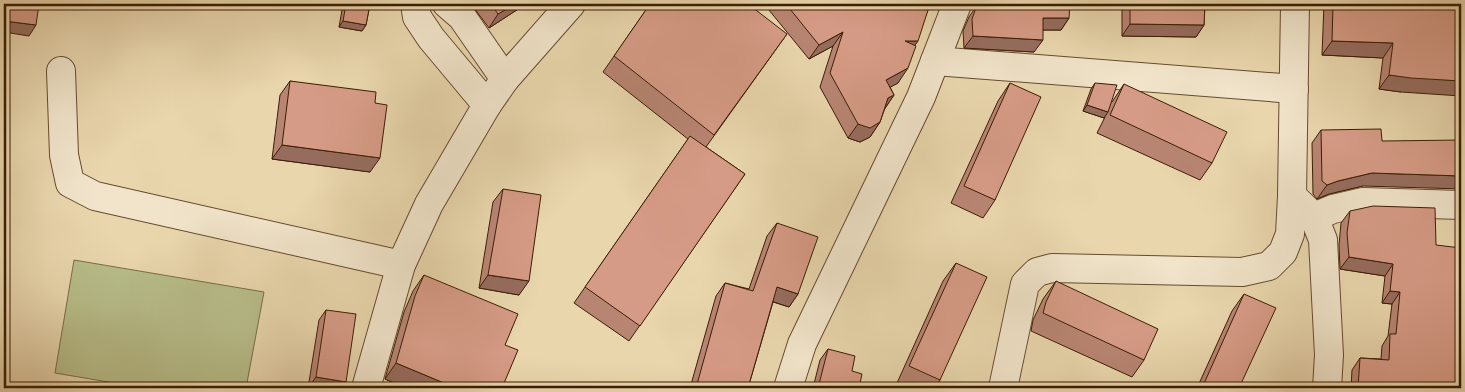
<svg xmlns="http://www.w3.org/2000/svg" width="1465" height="392" viewBox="0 0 1465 392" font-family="'Old Standard TT',serif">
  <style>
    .green { fill: #b7bd89; stroke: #796d46 }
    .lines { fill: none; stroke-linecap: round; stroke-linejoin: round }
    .minor-casing { stroke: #664b2e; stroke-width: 30 }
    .minor { stroke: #f1e4ca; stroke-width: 28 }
    .wall { fill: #b88573; stroke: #3b1d03 }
    .shaded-wall { fill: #966c5e; stroke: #3b1d03 }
    .building { fill: #d69b86; stroke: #3b1d03 }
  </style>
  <rect width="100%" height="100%" fill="#e9d6ad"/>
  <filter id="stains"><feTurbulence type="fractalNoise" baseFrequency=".004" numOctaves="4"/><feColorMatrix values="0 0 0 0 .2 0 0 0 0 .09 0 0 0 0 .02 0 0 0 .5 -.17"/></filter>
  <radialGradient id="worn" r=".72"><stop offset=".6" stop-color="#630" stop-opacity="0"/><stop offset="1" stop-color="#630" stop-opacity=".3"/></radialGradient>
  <path class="green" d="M74 260 264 292 246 388H144L55 373Z"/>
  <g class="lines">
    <defs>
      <g id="minor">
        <path d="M415 4 417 17 431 38 487 105"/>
        <path d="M447 4 462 17 505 79"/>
        <path d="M935 61 1294 89"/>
        <path d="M61 71 64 155 70 183 95 196 401 265"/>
        <path d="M1292 196 1314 217 1323 240 1329 355 1327 388"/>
        <path d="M1314 217 1333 209 1363 202 1461 205"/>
        <path d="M366 388 401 265 429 204 487 105 505 79 571 4"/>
        <path d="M788 388 802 344 921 97 957 4"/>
        <path d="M1003 388 1025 284 1037 272 1052 268 1242 272 1269 266 1283 252 1290 234 1292 196 1295 4"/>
      </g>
    </defs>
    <use href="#minor" class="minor-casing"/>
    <use href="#minor" class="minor"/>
  </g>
  <g class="wall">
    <path d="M343 4H370L366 25 362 31 339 27Z"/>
    <path d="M471 4H526L489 28Z"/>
    <path d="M650 4 787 34 706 147 745 174 629 341 574 303 688 139 603 72Z"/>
    <path d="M764 4H930L915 45 898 83 890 87 894 95 885 108 880 122 870 137 860 142 848 138 820 87 833 46 809 59Z"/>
    <path d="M1122 4H1205L1204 25 1196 37 1122 36Z"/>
    <path d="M1324 4H1461L1401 92 1379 89 1383 58 1322 55Z"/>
    <path d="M977 5 1069 18 1061 30H1043L1034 52 964 48 963 31 969 17Z"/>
    <path d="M290 81 375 103 370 172 272 159 280 95Z"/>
    <path d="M1010 83 995 200 983 218 951 203 998 101Z"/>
    <path d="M1095 83 1112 102 1124 84 1212 163 1200 180 1097 133 1105 117 1104 118 1083 111 1091 89Z"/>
    <path d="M1321 130 1363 186 1329 194 1317 199 1313 194 1312 143Z"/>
    <path d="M503 189 519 295 479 288 493 202Z"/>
    <path d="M1350 211 1436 245 1461 388H1351L1352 370 1360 358 1381 359 1382 346 1388 336 1392 304 1382 303 1385 276 1340 269 1339 245 1341 223Z"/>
    <path d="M777 223 798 294 789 307 773 302 748 388H690L716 296 725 283 749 289 767 236Z"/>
    <path d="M956 263 940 380 935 388H907L897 383 943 281Z"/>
    <path d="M424 275 502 388H406L385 379 404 312 413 291Z"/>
    <path d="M1056 281 1144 360 1132 377 1031 331 1033 320 1043 299Z"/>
    <path d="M1244 294 1239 388H1197L1232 311Z"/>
    <path d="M326 310 346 382 308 388 319 320Z"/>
    <path d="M828 349 852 371 859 388H813L820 360Z"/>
  </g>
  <g class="shaded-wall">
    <path d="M515 4H526L489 28 498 14Z"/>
    <path d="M1043 18H1069L1061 30H1035Z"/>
    <path d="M4 21 36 25 29 36 4 32Z"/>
    <path d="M343 21 366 25 362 31 339 27Z"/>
    <path d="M1130 24 1204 25 1196 37 1122 36Z"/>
    <path d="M843 32 833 46 809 59 819 45Z"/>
    <path d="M973 36 1043 40 1034 52 964 48Z"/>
    <path d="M905 41H918L908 55Z"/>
    <path d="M1332 41 1393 43 1383 58 1322 55Z"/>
    <path d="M908 68 898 83 876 95 886 80Z"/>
    <path d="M1389 75 1461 81V96L1401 92 1379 89Z"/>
    <path d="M894 95 884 110 888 98Z"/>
    <path d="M1087 105 1108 112 1104 118 1083 111Z"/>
    <path d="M880 122 870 137 860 142 848 138 858 124Z"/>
    <path d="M282 145 380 158 370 172 272 159Z"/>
    <path d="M1372 173 1461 176V189L1363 186 1329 194 1317 199 1327 185 1338 181Z"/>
    <path d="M1349 257 1393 264 1385 276 1340 269Z"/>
    <path d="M488 275 529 281 519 295 479 288Z"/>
    <path d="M777 287 798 294 789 307 768 300Z"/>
    <path d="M1390 291 1400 292 1392 304 1382 303Z"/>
    <path d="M396 363 456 388H406L385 379Z"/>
    <path d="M316 377 346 382 341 388H308Z"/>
  </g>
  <g class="building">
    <path d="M4 4H39L36 25 4 21Z"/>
    <path d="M346 4H370L366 25 343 21Z"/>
    <path d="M491 4H515L498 14Z"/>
    <path d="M650 4H748L787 34 714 135 614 56Z"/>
    <path d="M786 4H930L918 41H905L916 46 908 68 886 80 894 95 888 98 880 122 870 128 858 124 830 73 843 32 819 45Z"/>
    <path d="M979 4H1070L1069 18H1043V40L973 36 972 19 977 5Z"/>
    <path d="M1130 4H1205L1204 25 1130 24Z"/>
    <path d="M1333 4H1461V81L1411 78 1389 75 1393 43 1332 41Z"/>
    <path d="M290 81 376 92 375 103 387 105 380 158 282 145Z"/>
    <path d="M1010 83 1041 97 995 200 964 186Z"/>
    <path d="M1095 83 1117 85 1108 112 1087 105Z"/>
    <path d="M1124 84 1227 132 1212 163 1110 115Z"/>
    <path d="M1381 129 1382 141 1461 140V176L1372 173 1338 181 1327 185 1322 181 1321 130Z"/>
    <path d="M690 136 745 174 640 326 585 287Z"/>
    <path d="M503 189 541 195 529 281 488 275Z"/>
    <path d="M1373 206 1435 208 1436 245 1461 248V388H1358L1360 358 1389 360 1390 334H1396L1400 292 1390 291 1393 264 1349 257 1347 233 1350 211Z"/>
    <path d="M777 223 818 237 798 294 777 287 748 388H696L725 283 753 291Z"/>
    <path d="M956 263 987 277 940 380 909 366Z"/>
    <path d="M424 275 518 314 505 345 518 350 502 388H456L396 363 415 296Z"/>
    <path d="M1056 281 1158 329 1144 360 1043 313 1046 302Z"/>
    <path d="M1244 294 1276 308 1239 388H1202Z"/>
    <path d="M326 310 356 314 346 382 316 377Z"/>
    <path d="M828 349 855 356 852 371 862 374 859 388H818Z"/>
  </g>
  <rect width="1465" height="392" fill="none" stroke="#e9d6ad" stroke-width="20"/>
  <rect x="5" y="5" width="1455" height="382" fill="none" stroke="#3b1d03" stroke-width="2.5"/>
  <rect x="10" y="10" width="1445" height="372" fill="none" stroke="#3b1d03"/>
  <rect width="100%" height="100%" filter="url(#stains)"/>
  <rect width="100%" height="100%" fill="url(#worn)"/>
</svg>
